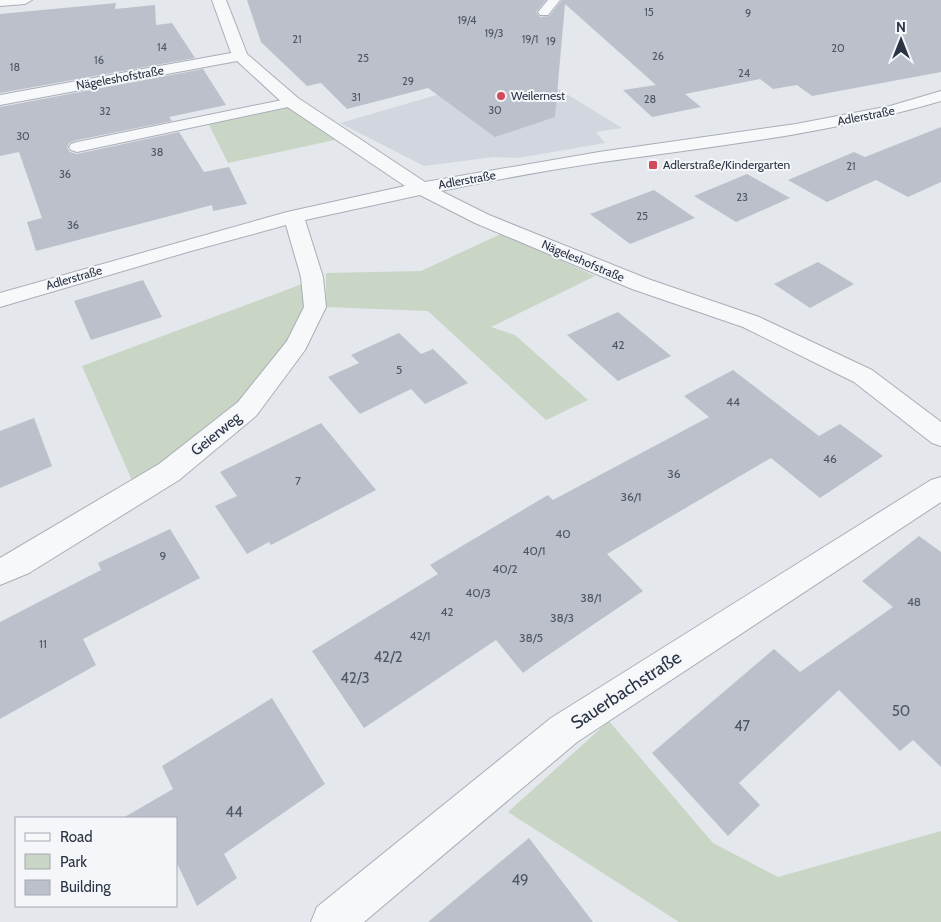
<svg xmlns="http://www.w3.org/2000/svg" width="941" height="922" viewBox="0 0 941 922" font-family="Cabin,sans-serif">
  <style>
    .built { fill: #d2d6de }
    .green { fill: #c9d6c5 }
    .building { fill: #bbc0ca }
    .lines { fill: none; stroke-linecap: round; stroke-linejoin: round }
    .service-casing { stroke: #a9aeb7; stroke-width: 2 }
    .minor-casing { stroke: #a9aeb7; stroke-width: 2 }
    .service { fill: #f7f8fa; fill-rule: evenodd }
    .minor { fill: #f7f8fa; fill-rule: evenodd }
    .poi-dot { fill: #d1495b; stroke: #f4f6f9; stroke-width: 2 }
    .labels { text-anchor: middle; stroke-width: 4; stroke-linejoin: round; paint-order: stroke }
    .far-number-label { font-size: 11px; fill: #4f5766 }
    .far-street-label { font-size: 12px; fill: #2b3445; stroke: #f4f6f9 }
    .far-poi-label { font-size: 12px; fill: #2b3445; stroke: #f4f6f9; text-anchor: start }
    .number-label { font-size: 12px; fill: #4f5766 }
    .street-label { font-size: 15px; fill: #2b3445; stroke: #f4f6f9 }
    .near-number-label { font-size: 15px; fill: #4f5766 }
    .near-street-label { font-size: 18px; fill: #2b3445; stroke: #f4f6f9 }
  </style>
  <rect width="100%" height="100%" fill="#e4e7ec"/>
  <path class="built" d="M526 69 622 128 596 132 605 143 518 158 494 157 424 166 340 123Z"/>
  <g class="green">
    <path d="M290 105 339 139 228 163 208 123Z"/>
    <path d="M503 233 595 276 491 327 515 335 588 400 546 420 428 311 326 307V273L421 271Z"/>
    <path d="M305 283 307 308 289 346 238 406 134 485 82 366Z"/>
    <path d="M609 721 713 843 778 877 941 831V922H679L508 812Z"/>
  </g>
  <g class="building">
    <path d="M247 0H546L536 12 540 17 549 16 562 0H941V72L812 96 797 85 773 89 760 79 685 94 701 107 652 117 623 90 656 85 565 4 555 117 495 137 428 88 347 109 321 83 307 86 261 42Z"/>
    <path d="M116 3 115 9 155 5 156 25 172 23 195 58 0 93V14Z"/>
    <path d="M203 69 226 105 169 117 172 121 77 140 69 143 67 148 70 152 77 154 179 132 204 172 229 167 247 204 213 211 212 205 36 251 27 222 42 218 19 152 0 156V107Z"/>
    <path d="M941 127V182L908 197 876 180 827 202 788 180 854 152 865 157Z"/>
    <path d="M747 174 790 198 736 222 694 196Z"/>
    <path d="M654 190 695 218 630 244 590 214Z"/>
    <path d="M818 262 854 284 810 308 774 284Z"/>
    <path d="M143 280 162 317 91 340 74 301Z"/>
    <path d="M618 312 671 356 618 381 567 335Z"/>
    <path d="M399 333 421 354 433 349 468 383 425 404 411 389 360 414 328 377 359 363 351 355Z"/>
    <path d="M733 370 819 436 840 424 883 456 820 498 771 458 607 554 643 591 538 662 523 673 496 640 364 728 312 651 438 574 430 565 548 495 553 500 709 417 684 396Z"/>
    <path d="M34 418 52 466 0 488V431Z"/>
    <path d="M321 423 376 490 271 545 269 542 247 554 215 506 237 496 220 472Z"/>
    <path d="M170 529 200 578 83 639 96 665 0 719V622L101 570 98 563Z"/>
    <path d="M919 536 941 552V767L913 740 900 751 839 690 739 783 760 805 728 836 652 753 774 649 800 672 893 607 862 581Z"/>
    <path d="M272 698 325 784 224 854 237 878 197 906 176 861V818H123L173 789 162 766Z"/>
    <path d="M529 838 593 922H428Z"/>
  </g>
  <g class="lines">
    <defs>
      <g id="service">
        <path d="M548 0H560L548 15H540L538 12Z"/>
        <path d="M292 98 297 99 299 102 297 105 77 152 71 150 69 147 71 144 77 142Z"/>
      </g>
      <g id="minor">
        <path d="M0 0H32L25 4 0 6Z"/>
        <path d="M212 0H226L247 54 298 98 425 182 599 152 796 124 890 106 941 91V101C830 134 716 146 602 162 548 170 495 180 441 191L489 215 648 279 759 317 872 370 941 422V446L932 443 854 382 743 327 632 289 475 223 420 195 305 220 323 277 326 307 305 350 256 416 179 480 29 573 0 585V558L159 464 238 402 287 341 304 307 301 277 286 225 191 251 0 307V293L287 212 405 186 286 106 237 61 0 105V95L231 53Z"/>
        <path d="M941 477V502L577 742 364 922H311L317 907 551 718 931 480Z"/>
      </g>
    </defs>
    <use href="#service" class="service-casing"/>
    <use href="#minor" class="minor-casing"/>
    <use href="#service" class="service"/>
    <use href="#minor" class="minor"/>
  </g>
  <g class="poi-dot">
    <circle cx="501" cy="96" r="5"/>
    <rect x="648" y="160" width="10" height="10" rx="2.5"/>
  </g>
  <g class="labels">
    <g class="far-number-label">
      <text x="649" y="16">15</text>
      <text x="748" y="17">9</text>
      <text x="467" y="24">19/4</text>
      <text x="494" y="37">19/3</text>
      <text x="297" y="43">21</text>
      <text x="530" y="43">19/1</text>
      <text x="551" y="45">19</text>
      <text x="162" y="51">14</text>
      <text x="838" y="52">20</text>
      <text x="658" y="60">26</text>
      <text x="363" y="62">25</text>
      <text x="99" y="64">16</text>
      <text x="15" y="71">18</text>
      <text x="744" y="77">24</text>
      <text x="408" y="85">29</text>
      <text x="356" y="101">31</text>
      <text x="650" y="103">28</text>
      <text x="495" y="114">30</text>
      <text x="105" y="115">32</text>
      <text x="23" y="140">30</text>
      <text x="157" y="156">38</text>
      <text x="851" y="170">21</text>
      <text x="65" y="178">36</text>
      <text x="742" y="201">23</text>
      <text x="642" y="220">25</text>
      <text x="73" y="229">36</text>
    </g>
    <g class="far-street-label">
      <text transform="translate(120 78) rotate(-10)" y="4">Nägeleshofstraße</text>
      <text transform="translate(866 116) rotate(-11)" y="4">Adlerstraße</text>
      <text transform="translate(467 180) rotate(-10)" y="4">Adlerstraße</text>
      <text transform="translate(583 261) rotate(23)" y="4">Nägeleshofstraße</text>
      <text transform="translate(74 278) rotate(-16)" y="4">Adlerstraße</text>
    </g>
    <g class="far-poi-label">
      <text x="511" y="100">Weilernest</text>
      <text x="663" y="169">Adlerstraße/Kindergarten</text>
    </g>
    <g class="number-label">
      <text x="618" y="349">42</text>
      <text x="399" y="374">5</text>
      <text x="733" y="406">44</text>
      <text x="830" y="463">46</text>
      <text x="674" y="478">36</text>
      <text x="298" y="485">7</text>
      <text x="631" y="501">36/1</text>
      <text x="563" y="538">40</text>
      <text x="534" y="555">40/1</text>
      <text x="163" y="560">9</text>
      <text x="505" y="573">40/2</text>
      <text x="478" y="597">40/3</text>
      <text x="591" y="602">38/1</text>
      <text x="914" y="606">48</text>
      <text x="447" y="616">42</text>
      <text x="562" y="622">38/3</text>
      <text x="420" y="640">42/1</text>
      <text x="531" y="642">38/5</text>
      <text x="43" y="648">11</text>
    </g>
    <g class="street-label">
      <text transform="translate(216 434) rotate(-39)" y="5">Geierweg</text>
    </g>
    <g class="near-number-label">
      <text x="388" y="662">42/2</text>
      <text x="355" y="683">42/3</text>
      <text x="901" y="716">50</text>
      <text x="742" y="731">47</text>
      <text x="234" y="817">44</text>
      <text x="520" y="885">49</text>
    </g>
    <g class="near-street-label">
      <text transform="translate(626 690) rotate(-33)" y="6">Sauerbachstraße</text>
    </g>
  </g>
  <rect x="15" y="817" width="162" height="90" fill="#f4f6f9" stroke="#a4a8b1"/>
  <rect x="25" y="833" width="25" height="8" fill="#f7f8fa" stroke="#a4a8b1"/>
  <text x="60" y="842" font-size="15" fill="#2b3445">Road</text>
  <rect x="25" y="854" width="25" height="15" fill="#c9d6c5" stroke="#a4a8b1"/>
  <text x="60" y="867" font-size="15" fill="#2b3445">Park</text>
  <rect x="25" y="880" width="25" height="15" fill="#bbc0ca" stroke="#a4a8b1"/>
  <text x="60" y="892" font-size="15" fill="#2b3445">Building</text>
  <g transform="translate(901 40)" stroke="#f4f6f9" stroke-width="4" paint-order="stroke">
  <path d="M0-4L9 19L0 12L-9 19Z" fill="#2b3445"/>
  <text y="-8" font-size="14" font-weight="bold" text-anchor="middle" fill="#2b3445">N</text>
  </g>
</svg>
